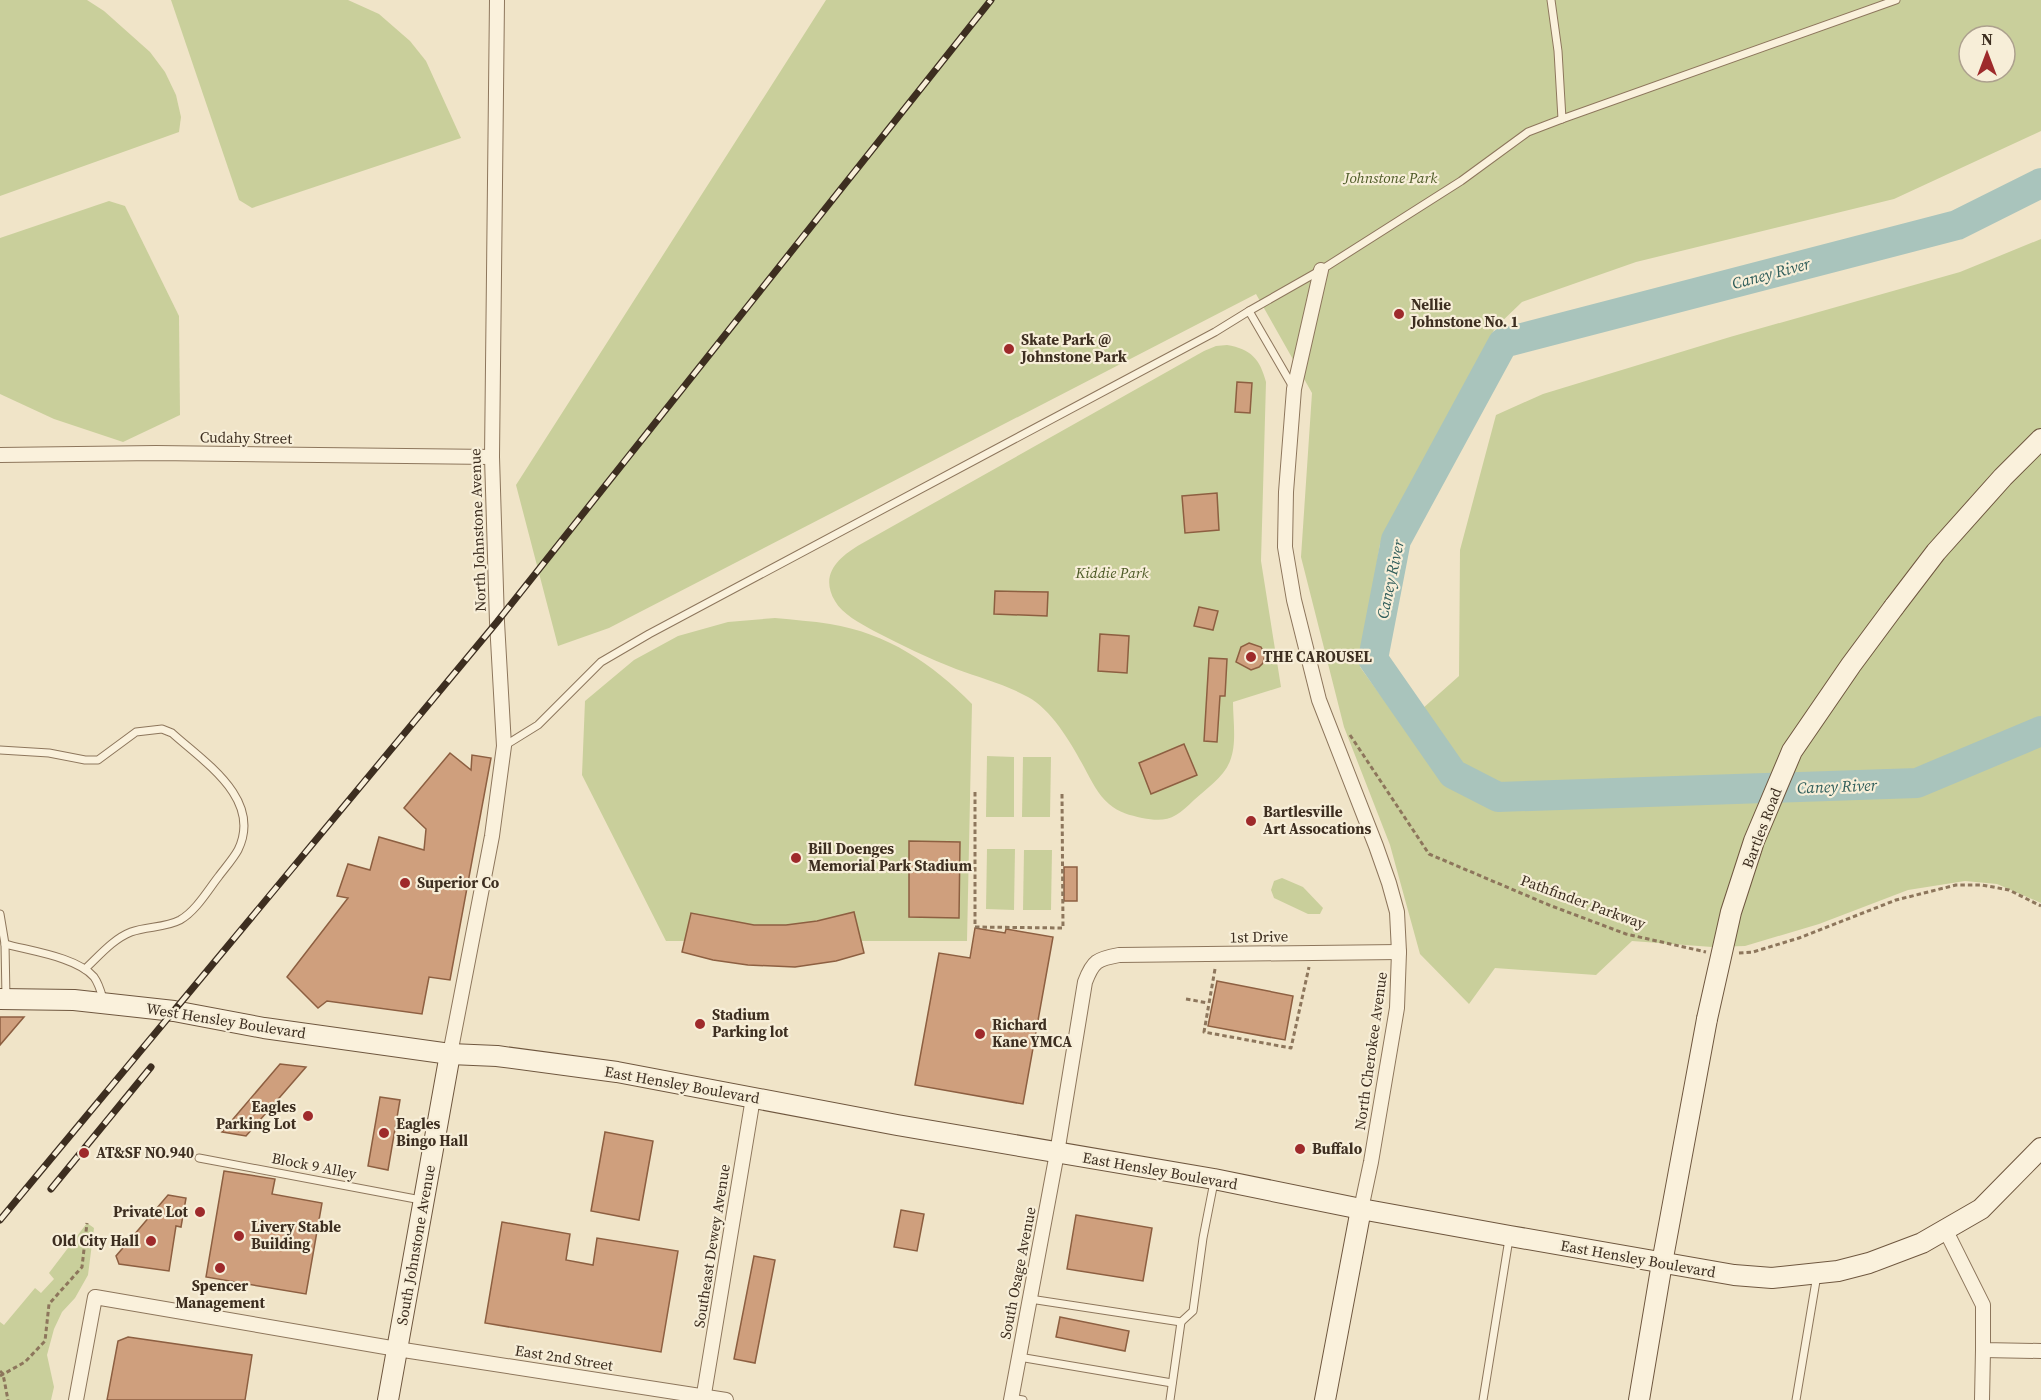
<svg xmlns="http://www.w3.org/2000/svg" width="2041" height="1400" viewBox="0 0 2041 1400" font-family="'Source Serif 4',serif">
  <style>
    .green { fill: #c9cf9b; fill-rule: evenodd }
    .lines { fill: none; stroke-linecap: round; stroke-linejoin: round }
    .river { stroke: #a9c4bc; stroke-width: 30 }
    .building { fill: #cf9f7d; stroke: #8d5f41; stroke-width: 1.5 }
    .lane-casing { stroke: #8d765c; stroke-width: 9 }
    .street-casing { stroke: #8d765c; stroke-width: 16 }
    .secondary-casing { stroke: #6f573f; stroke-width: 22 }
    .path { stroke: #8d765c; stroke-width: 3; stroke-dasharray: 4.5 3; stroke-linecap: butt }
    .lane { stroke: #faf1dc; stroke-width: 7 }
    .street { stroke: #faf1dc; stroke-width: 14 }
    .secondary { stroke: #faf1dc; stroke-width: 20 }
    .rail-casing { stroke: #3d2e20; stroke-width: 7 }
    .rail { stroke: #f7eed8; stroke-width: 4.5; stroke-dasharray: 14; stroke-linecap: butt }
    .secondary-bridge-casing { stroke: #6f573f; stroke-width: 22; stroke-linecap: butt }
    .secondary-bridge { stroke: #faf1dc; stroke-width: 20 }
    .poi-dot { fill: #9e2a2b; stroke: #f7eed8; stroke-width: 2 }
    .labels { text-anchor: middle; stroke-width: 4.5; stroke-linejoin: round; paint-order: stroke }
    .park-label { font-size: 15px; font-style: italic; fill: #4d5a26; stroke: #f7eed8 }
    .poi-label { font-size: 15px; font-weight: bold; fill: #3d2e20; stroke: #f7eed8; text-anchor: start }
    .street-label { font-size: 15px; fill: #3d2e20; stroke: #f7eed8 }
    .water-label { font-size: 16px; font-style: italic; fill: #2f5d5a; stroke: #f7eed8 }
  </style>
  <rect width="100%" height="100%" fill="#f0e4c8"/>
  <g class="green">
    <path d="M0 0H87L104 11 150 52 165 72 176 95 181 117 179 132 0 196Z"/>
    <path d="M171 0H348L379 14 410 41 426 61 461 138 252 208 239 200Z"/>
    <path d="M826 0H2041V131L1894 199 1636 262 1522 302 1495 328 1380 544 1360 667 1403 726 1459 676 1460 550 1496 415 1543 394 1730 337 1960 272 2041 239V903L1997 884 1965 881 1908 890 1819 924 1745 946 1712 947 1632 941 1596 975 1495 968 1469 1004 1420 954 1390 845 1344 727 1301 557 1312 393 1256 294 609 628 558 646 516 485ZM1969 36H2005V72H1969Z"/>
    <path d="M109 201 125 206 179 316 180 415 123 442 54 419 0 394V238Z"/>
    <path d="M1227 345C1251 349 1260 359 1266 382L1261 561 1281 687 1233 702C1233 720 1237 744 1230 761 1224 777 1206 789 1194 800 1176 818 1167 823 1142 818 1130 815 1119 813 1109 804 1098 795 1091 780 1084 767 1071 743 1052 710 1028 697 1005 684 980 678 956 669 928 658 901 645 874 631 860 623 842 614 835 601 819 574 839 557 861 544L1204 351 1216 346Z"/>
    <path d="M775 618C794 620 812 621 830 624 887 633 933 664 972 704L967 941H862L864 953 836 961 713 960 682 952 684 941H666L582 775 585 701 634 660 678 636 728 622Z"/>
    <path d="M987 756 1014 757V817H986Z"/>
    <path d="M1023 757H1051L1050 817H1022Z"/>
    <path d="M987 849H1015L1014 910 986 909Z"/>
    <path d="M1024 850H1052L1051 910H1023Z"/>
    <path d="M1282 878 1303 887 1323 908 1320 914H1308L1274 898 1271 890 1274 881Z"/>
    <path d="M87 1223 94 1228 88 1275 75 1298 62 1312 54 1329 47 1355 54 1387 51 1400H0V1322L4 1325 35 1288 41 1293 54 1279 49 1273Z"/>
  </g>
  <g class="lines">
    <path class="river" d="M2041 183 1957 225 1503 343 1396 540 1373 659 1453 774 1498 797 1917 783 2041 731"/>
  </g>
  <g class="building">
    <path d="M1237 382 1252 383 1250 413 1235 412Z"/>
    <path d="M1217 493 1219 530 1185 533 1182 496Z"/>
    <path d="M995 591 1048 592 1047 616 994 614Z"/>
    <path d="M1199 607 1218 611 1213 630 1194 626Z"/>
    <path d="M1100 634 1129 636 1127 673 1098 671Z"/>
    <path d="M1249 643 1261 647 1265 655 1263 663 1259 667 1251 670 1236 662 1241 647Z"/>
    <path d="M1209 658 1227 659 1225 696H1220L1217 742 1204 741Z"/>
    <path d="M1184 744 1197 775 1151 794 1139 763Z"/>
    <path d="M450 753 471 770 472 755 491 758 450 980 429 977 422 1014 327 1001 318 1008 287 977 348 898 337 896 348 864 370 870 379 837 424 850 426 829 404 808Z"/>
    <path d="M909 841 960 842 959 918 909 917Z"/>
    <rect x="1064" y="867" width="13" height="34"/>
    <path d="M854 912 864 953 836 961 795 967 748 965 713 960 682 952 691 913 754 925H786L817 921Z"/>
    <path d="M975 928 1005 933 1006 929 1053 937 1023 1104 915 1085 939 953 970 958Z"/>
    <path d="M1217 981 1293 996 1285 1040 1208 1026Z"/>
    <path d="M0 1017H24L0 1045Z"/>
    <path d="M280 1064 306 1067 246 1136 222 1132Z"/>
    <path d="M380 1097 400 1100 388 1170 368 1166Z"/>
    <path d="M605 1132 653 1141 639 1220 591 1211Z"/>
    <path d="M224 1171 275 1179 272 1194 322 1203 306 1294 206 1277Z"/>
    <path d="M168 1195 186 1198 181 1227 176 1226 169 1271 119 1264 116 1256Z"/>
    <path d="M901 1210 924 1214 917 1251 894 1247Z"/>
    <path d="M1076 1215 1152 1228 1143 1281 1067 1269Z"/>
    <path d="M502 1222 570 1234 566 1260 593 1265 597 1238 678 1251 661 1352 485 1323Z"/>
    <path d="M754 1256 775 1260 755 1363 734 1359Z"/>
    <path d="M1060 1317 1129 1331 1125 1351 1056 1337Z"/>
    <path d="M128 1337 252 1355 245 1400H107L118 1341Z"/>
  </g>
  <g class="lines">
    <defs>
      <g id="lane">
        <path d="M1551 0 1558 51 1562 119 1896 0"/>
        <path d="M1249 311 1321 270 1461 181 1528 132 1562 119"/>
        <path d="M504 746 538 725 601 662 649 634 1215 332 1249 311 1293 387"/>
        <path d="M0 750 49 753 85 760H98L136 732 162 729 172 733C204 762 263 799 238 850 233 859 225 868 219 876 208 890 196 911 180 920 165 928 147 926 131 932 113 939 99 956 85 969"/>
        <path d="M0 914 5 944 6 998"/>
        <path d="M5 944C30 951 77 957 94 977 99 984 101 992 103 999"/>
        <path d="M199 1158 421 1200"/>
        <path d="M1030 1299 1181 1322 1193 1311 1203 1238 1214 1182"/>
        <path d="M1019 1357 1172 1383"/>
        <path d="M1011 1398 1023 1400"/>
        <path d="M1170 1400 1181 1322"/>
        <path d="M1483 1400 1509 1239"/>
        <path d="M1796 1400 1817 1275"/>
      </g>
      <g id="street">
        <path d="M1321 270 1294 389 1286 492 1285 547 1294 600 1319 700 1376 846 1389 883 1397 912 1399 952 1397 1008 1371 1162 1361 1209"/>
        <path d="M0 455 156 453 492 457"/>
        <path d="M450 1054 492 836 504 746 497 622 492 457 497 0"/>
        <path d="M1945 1229 1983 1305V1350L2041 1351"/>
        <path d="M76 1400 95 1297 397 1349 726 1400"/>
        <path d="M703 1400 753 1098"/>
        <path d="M1011 1400 1057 1153 1085 982C1093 961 1097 959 1119 955L1399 952"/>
        <path d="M1982 1400 1983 1350"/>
      </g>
      <g id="secondary">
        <path d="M1894 607 1936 552 2003 477 2041 439"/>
        <path d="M0 999 74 1000 174 1011 264 1028 450 1054 497 1056 617 1072 897 1125 1214 1179 1361 1209 1510 1236 1734 1275 1772 1278 1838 1271 1869 1263 1922 1243 1981 1209 2041 1148"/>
        <path d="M388 1400 450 1054"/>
        <path d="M1325 1400 1361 1209"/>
        <path d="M1639 1400 1662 1263 1707 1019"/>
      </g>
    </defs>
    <use href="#lane" class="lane-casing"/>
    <use href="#street" class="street-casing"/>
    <use href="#secondary" class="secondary-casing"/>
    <g class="path">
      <path d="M1350 735 1429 854 1549 905 1626 934 1706 952"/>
      <path d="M975 792V927L1063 928"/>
      <path d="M1062 794 1063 929"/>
      <path d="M1739 953 1753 952 1799 938 1896 900 1956 885H1982L2009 890 2041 906"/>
      <path d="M1215 969 1204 1032 1291 1048 1309 967"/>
      <path d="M1186 999 1208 1003"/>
      <path d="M0 1371 3 1374 8 1400"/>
      <path d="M0 1376 25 1362 45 1341 49 1304 82 1267 87 1223"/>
    </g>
    <use href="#lane" class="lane"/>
    <use href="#street" class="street"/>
    <use href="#secondary" class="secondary"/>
    <defs>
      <g id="rail">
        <path d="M51 1189 151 1067"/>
        <path d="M0 1220 497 622 991 0"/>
      </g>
    </defs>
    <use href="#rail" class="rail-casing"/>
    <use href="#rail" class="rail"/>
    <defs>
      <path id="secondary-bridge" d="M1707 1019 1731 912 1754 841 1792 751 1851 665 1894 607"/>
    </defs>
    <use href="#secondary-bridge" class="secondary-bridge-casing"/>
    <use href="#secondary-bridge" class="secondary-bridge"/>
  </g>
  <g class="poi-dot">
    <circle cx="1399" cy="314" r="6"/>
    <circle cx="1009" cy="349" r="6"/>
    <circle cx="1251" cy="657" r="6"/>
    <circle cx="1251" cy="821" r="6"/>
    <circle cx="796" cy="858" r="6"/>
    <circle cx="405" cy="883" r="6"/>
    <circle cx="700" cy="1024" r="6"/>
    <circle cx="980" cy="1034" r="6"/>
    <circle cx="308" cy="1116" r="6"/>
    <circle cx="384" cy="1133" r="6"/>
    <circle cx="1300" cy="1149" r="6"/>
    <circle cx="84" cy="1153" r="6"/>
    <circle cx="200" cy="1212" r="6"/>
    <circle cx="239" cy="1236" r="6"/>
    <circle cx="151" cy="1241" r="6"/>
    <circle cx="220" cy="1268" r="6"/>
  </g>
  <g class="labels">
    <g class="park-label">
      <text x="1391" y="183">Johnstone Park</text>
      <text x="1112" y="578">Kiddie Park</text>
    </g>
    <g class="poi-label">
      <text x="1411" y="310">Nellie<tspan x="1411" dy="17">Johnstone No. 1</tspan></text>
      <text x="1021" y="345">Skate Park @<tspan x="1021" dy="17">Johnstone Park</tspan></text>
      <text x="1263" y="662">THE CAROUSEL</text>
      <text x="1263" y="817">Bartlesville<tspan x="1263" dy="17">Art Assocations</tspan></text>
      <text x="808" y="854">Bill Doenges<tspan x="808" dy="17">Memorial Park Stadium</tspan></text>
      <text x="417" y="888">Superior Co</text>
      <text x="712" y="1020">Stadium<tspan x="712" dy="17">Parking lot</tspan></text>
      <text x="992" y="1030">Richard<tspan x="992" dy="17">Kane YMCA</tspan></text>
      <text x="296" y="1112" text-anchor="end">Eagles<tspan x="296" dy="17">Parking Lot</tspan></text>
      <text x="396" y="1129">Eagles<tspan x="396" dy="17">Bingo Hall</tspan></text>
      <text x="1312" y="1154">Buffalo</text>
      <text x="96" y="1158">AT&amp;SF NO.940</text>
      <text x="188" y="1217" text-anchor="end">Private Lot</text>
      <text x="251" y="1232">Livery Stable<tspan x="251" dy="17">Building</tspan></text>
      <text x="139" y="1246" text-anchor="end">Old City Hall</text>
      <text x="220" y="1291" text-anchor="middle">Spencer<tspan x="220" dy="17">Management</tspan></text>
    </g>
    <g class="street-label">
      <text transform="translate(246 438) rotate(1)" y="5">Cudahy Street</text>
      <text transform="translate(478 530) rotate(-92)" y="5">North Johnstone Avenue</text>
      <text transform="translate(1762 828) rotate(-69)" y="5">Bartles Road</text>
      <text transform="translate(1583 902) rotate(20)" y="5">Pathfinder Parkway</text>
      <text transform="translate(1259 937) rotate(-1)" y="5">1st Drive</text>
      <text transform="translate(226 1021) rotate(9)" y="5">West Hensley Boulevard</text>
      <text transform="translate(1371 1051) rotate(-82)" y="5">North Cherokee Avenue</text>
      <text transform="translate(682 1085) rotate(10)" y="5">East Hensley Boulevard</text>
      <text transform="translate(314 1166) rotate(11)" y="5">Block 9 Alley</text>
      <text transform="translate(1160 1171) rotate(10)" y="5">East Hensley Boulevard</text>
      <text transform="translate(416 1245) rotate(-80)" y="5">South Johnstone Avenue</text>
      <text transform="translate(712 1246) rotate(-81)" y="5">Southeast Dewey Avenue</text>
      <text transform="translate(1638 1259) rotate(10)" y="5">East Hensley Boulevard</text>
      <text transform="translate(1018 1273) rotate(-79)" y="5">South Osage Avenue</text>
      <text transform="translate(564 1358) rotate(9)" y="5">East 2nd Street</text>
    </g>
    <g class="water-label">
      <text transform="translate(1771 273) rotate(-15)" y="6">Caney River</text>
      <text transform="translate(1390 579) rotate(-78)" y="6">Caney River</text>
      <text transform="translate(1837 786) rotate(-2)" y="6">Caney River</text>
    </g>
  </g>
  <g transform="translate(1987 54)"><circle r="28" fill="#f7eed8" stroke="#ada18e" stroke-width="1.5"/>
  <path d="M0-4.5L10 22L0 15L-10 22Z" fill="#9e2a2b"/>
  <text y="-9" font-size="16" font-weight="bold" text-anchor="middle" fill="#3d2e20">N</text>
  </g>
</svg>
